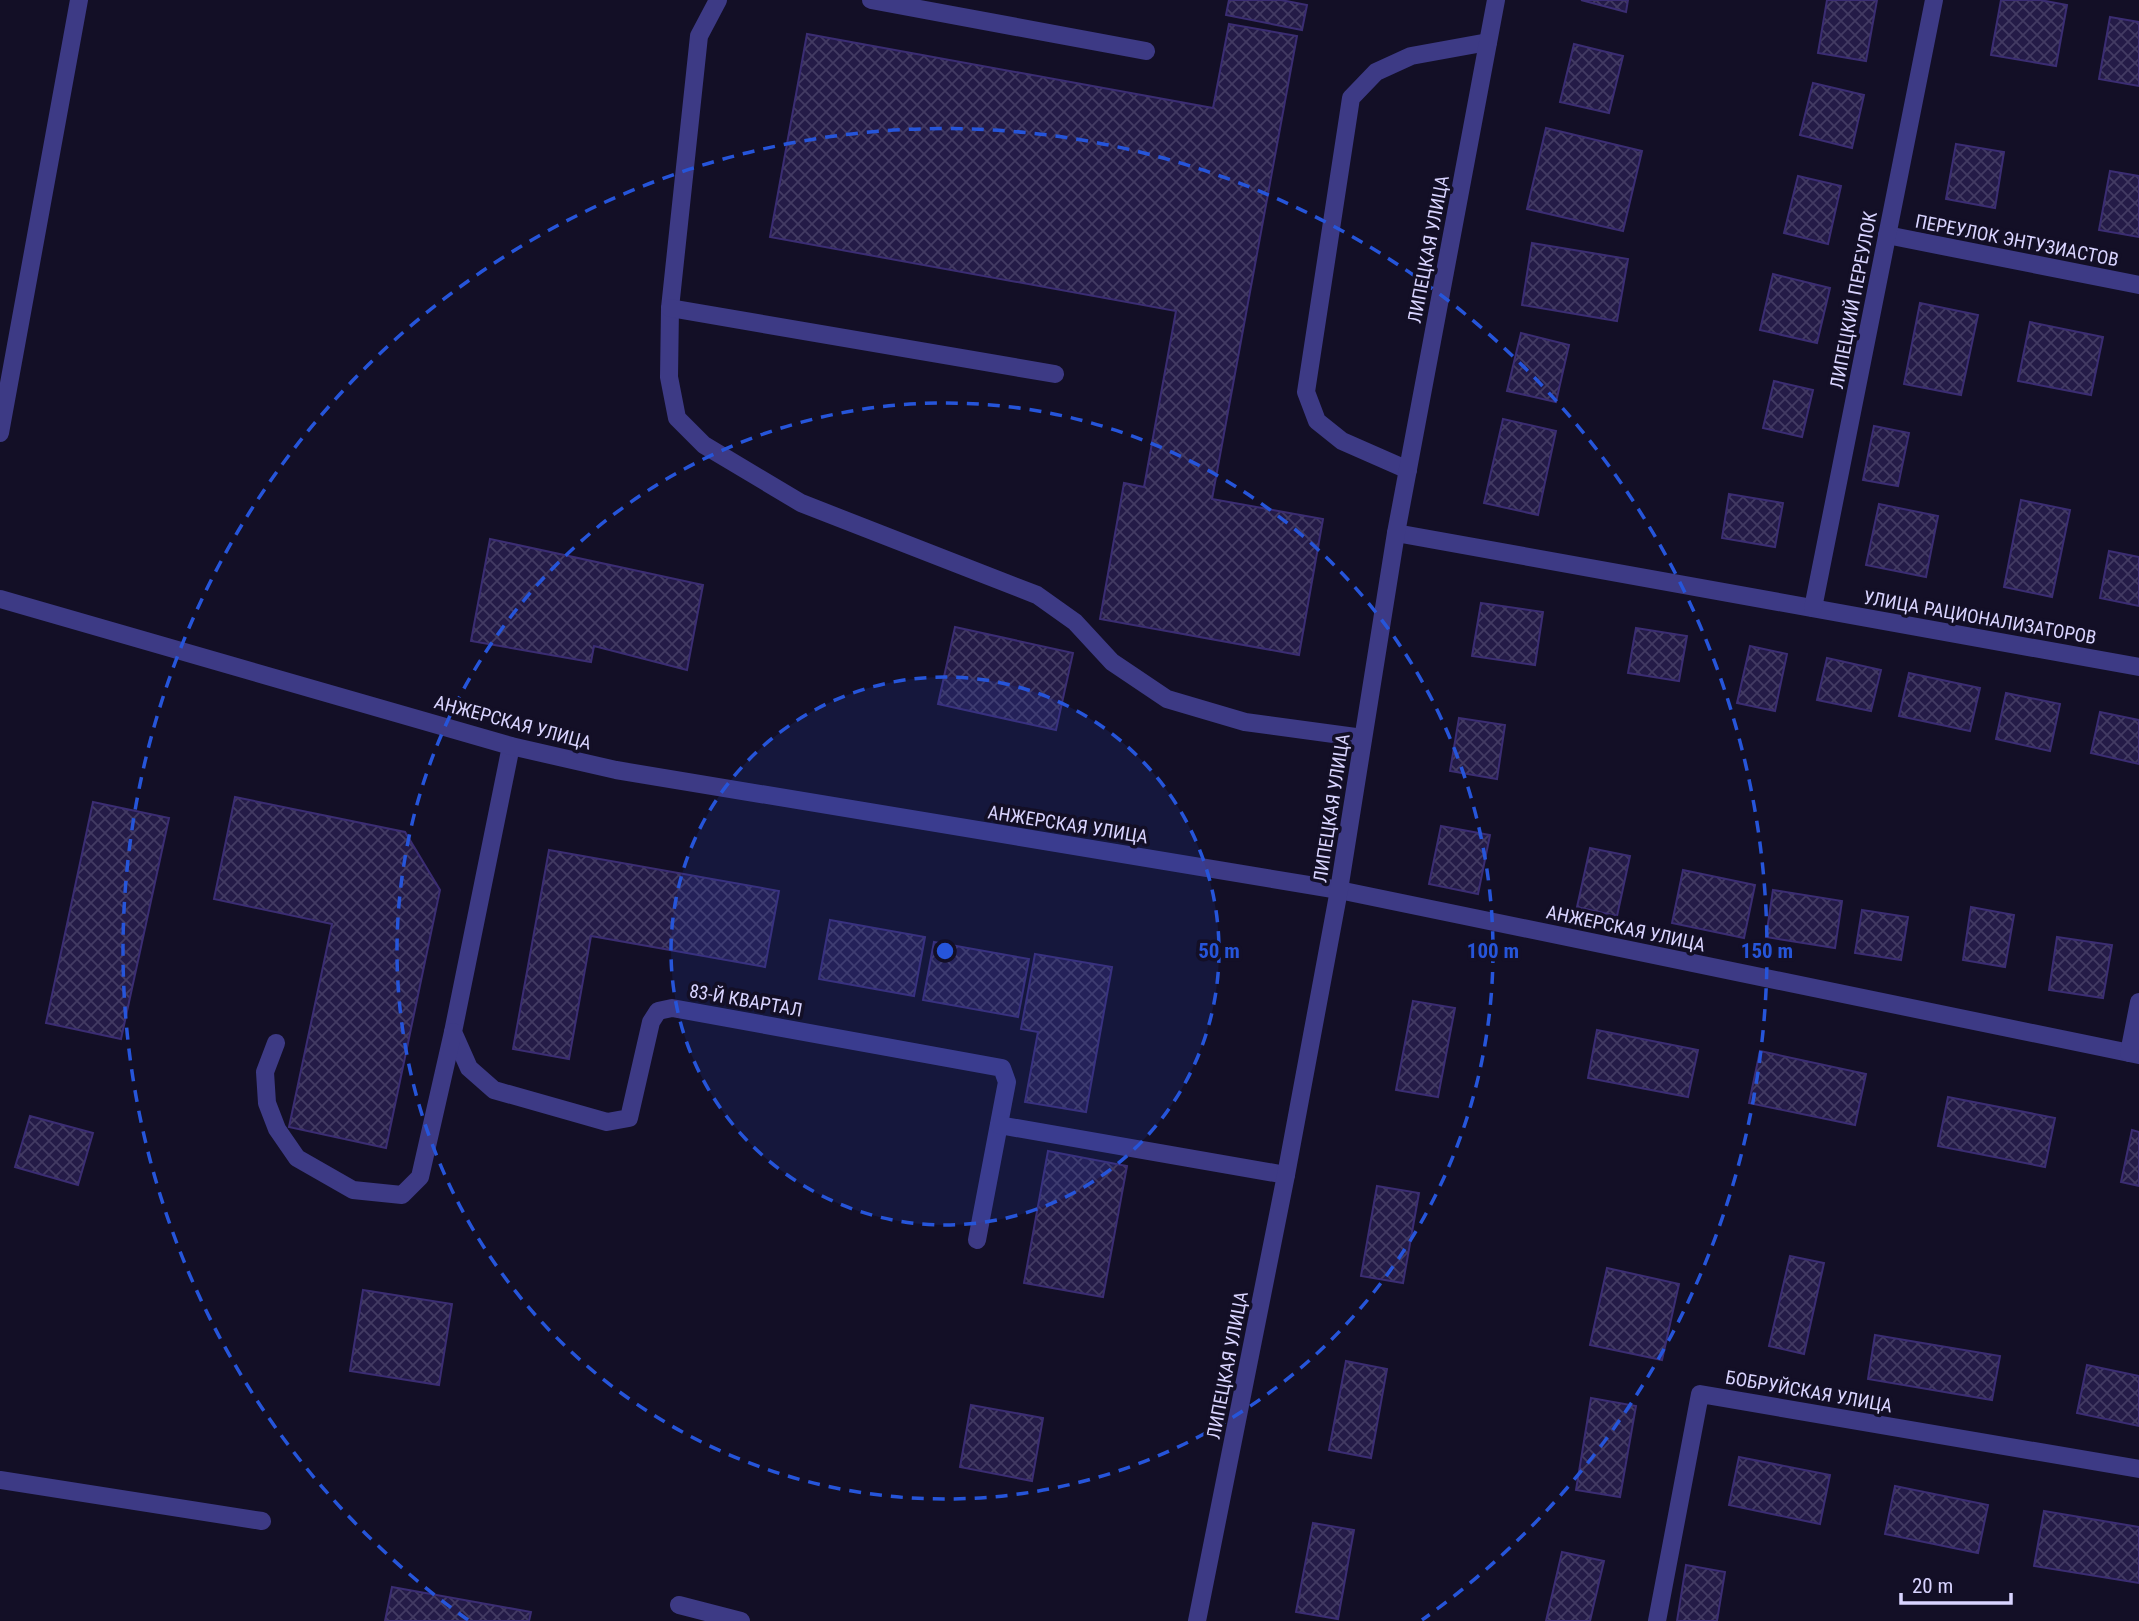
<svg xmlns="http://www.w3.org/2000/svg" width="2139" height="1621" viewBox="0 0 2139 1621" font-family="'Roboto Condensed',sans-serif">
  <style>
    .building { fill: url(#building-cross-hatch); stroke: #3b2d73; stroke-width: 2 }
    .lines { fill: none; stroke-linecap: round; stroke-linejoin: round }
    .lane { stroke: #3d3a85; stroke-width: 18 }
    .street { stroke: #3d3a85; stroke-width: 18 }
    .ring { fill: none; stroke: #2655da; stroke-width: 3.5; stroke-dasharray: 12 9 }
    .labels { text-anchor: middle; stroke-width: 7; stroke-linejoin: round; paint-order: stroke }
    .street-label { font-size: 19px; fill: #d9d4ff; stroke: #130f26 }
    .centre { fill: #2655da; stroke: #130f26; stroke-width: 3.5 }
    .ring-label { font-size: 21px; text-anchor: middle; font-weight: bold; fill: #2655da; stroke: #130f26; stroke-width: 7; stroke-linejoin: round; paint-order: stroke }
  </style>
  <defs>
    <pattern id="building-cross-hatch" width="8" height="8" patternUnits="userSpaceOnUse" patternTransform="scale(1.75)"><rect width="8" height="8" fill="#241b47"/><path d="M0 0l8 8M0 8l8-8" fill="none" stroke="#433b63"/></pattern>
  </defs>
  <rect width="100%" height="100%" fill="#130f26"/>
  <g class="building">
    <path d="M1229 0H1281L1307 5 1302 30 1226 15Z"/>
    <path d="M1581 0H1628L1626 12Z"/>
    <path d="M1827 0H1877L1866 61 1818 53Z"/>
    <path d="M2001 0H2040L2067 5 2056 66 1991 55Z"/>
    <path d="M2110 17 2139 22V86L2099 79Z"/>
    <path d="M1229 24 1297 36 1212 499 1323 519 1299 655 1100 619 1124 483 1144 487 1176 311 770 237 807 34 1213 108Z"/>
    <path d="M1574 44 1623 56 1609 113 1560 102Z"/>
    <path d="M1813 83 1864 95 1852 148 1800 135Z"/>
    <path d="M1546 128 1642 151 1623 231 1527 209Z"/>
    <path d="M1956 144 2004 152 1995 208 1946 199Z"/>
    <path d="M2110 171 2139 176V237L2099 230Z"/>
    <path d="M1798 176 1841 186 1828 244 1784 233Z"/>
    <path d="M1532 243 1628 259 1617 321 1522 305Z"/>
    <path d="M1773 274 1830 288 1817 343 1760 330Z"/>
    <path d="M1920 303 1978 315 1961 395 1904 384Z"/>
    <path d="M2030 322 2103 337 2091 395 2018 381Z"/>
    <path d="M1521 333 1569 345 1556 402 1507 391Z"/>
    <path d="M1774 381 1813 390 1802 437 1763 428Z"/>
    <path d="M1503 419 1556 431 1538 515 1484 503Z"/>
    <path d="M1874 426 1909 433 1898 486 1863 480Z"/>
    <path d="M1729 494 1783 503 1775 547 1722 538Z"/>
    <path d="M2021 500 2070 510 2052 597 2004 587Z"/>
    <path d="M1879 504 1938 516 1926 577 1866 565Z"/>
    <path d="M490 539 703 585 687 670 594 646 591 662 471 641Z"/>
    <path d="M2109 551 2139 557V606L2100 598Z"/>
    <path d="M1481 603 1543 612 1535 665 1472 656Z"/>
    <path d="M955 627 1073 653 1056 730 938 704Z"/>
    <path d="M1636 628 1687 636 1679 681 1628 673Z"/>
    <path d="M1750 646 1787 654 1775 711 1737 703Z"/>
    <path d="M1827 658 1881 670 1871 711 1817 700Z"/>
    <path d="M1909 673 1980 688 1970 731 1899 716Z"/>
    <path d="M2006 693 2060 704 2050 751 1996 739Z"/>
    <path d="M2100 712 2139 720V764L2091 753Z"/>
    <path d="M1459 718 1505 725 1497 779 1450 771Z"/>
    <path d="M235 797 405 832 440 890 386 1148 289 1127 332 924 214 899Z"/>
    <path d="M93 802 169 818 121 1039 46 1023Z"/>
    <path d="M1441 826 1490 835 1478 894 1429 884Z"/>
    <path d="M1590 848 1630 856 1617 916 1577 907Z"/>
    <path d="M549 850 779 891 765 967 591 936 569 1059 513 1049Z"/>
    <path d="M1683 870 1755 885 1744 938 1672 923Z"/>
    <path d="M1773 890 1842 901 1835 948 1766 937Z"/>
    <path d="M1971 907 2014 915 2005 967 1963 960Z"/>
    <path d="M1862 910 1908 917 1901 960 1855 953Z"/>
    <path d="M830 920 925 937 914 996 819 979Z"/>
    <path d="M2057 937 2112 945 2103 998 2049 990Z"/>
    <path d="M934 942 1029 959 1018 1017 923 1000Z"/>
    <path d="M1035 954 1112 967 1086 1112 1025 1102 1038 1032 1021 1029Z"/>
    <path d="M1413 1001 1455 1008 1438 1097 1396 1090Z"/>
    <path d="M1597 1030 1698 1050 1688 1097 1588 1078Z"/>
    <path d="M1760 1051 1866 1074 1855 1125 1749 1103Z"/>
    <path d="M1948 1097 2055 1118 2045 1167 1938 1146Z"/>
    <path d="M30 1116 93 1133 78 1185 15 1167Z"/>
    <path d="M2132 1130 2139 1132V1186L2121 1182Z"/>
    <path d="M1048 1151 1127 1166 1103 1297 1024 1283Z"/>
    <path d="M1377 1186 1419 1193 1403 1283 1361 1276Z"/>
    <path d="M1790 1256 1824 1263 1804 1354 1769 1346Z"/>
    <path d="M1607 1268 1679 1284 1662 1360 1590 1345Z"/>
    <path d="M363 1290 452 1304 439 1385 350 1371Z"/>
    <path d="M1875 1335 2000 1356 1992 1400 1868 1379Z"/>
    <path d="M1346 1361 1387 1369 1371 1458 1329 1450Z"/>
    <path d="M2087 1365 2139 1376V1426L2077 1413Z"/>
    <path d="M1591 1398 1636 1406 1620 1497 1576 1490Z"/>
    <path d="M971 1405 1043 1418 1032 1481 960 1467Z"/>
    <path d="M1739 1457 1830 1475 1820 1524 1729 1505Z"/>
    <path d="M1895 1486 1988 1505 1978 1553 1885 1534Z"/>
    <path d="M2044 1511 2139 1527V1583L2034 1566Z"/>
    <path d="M1313 1523 1354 1530 1338 1619 1296 1612Z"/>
    <path d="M1562 1552 1604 1561 1590 1621H1546Z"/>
    <path d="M1686 1565 1725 1572 1717 1621H1677Z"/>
    <path d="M392 1587 531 1612 529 1621H385Z"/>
  </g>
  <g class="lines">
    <g class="lane">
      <path d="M718 0 699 36 670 308 669 377 677 418 704 445 801 503 1037 595 1075 622 1112 662 1167 699 1245 722 1363 738"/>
      <path d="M871 0 1146 51"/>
      <path d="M670 308 1055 374"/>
      <path d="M0 433 79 0"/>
      <path d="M1408 470 1342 441 1317 421 1306 392 1351 98 1376 72 1411 56 1488 42"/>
      <path d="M511 746 453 1032 469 1068 494 1090 607 1122 629 1118 651 1022 658 1011 672 1008 1002 1068 1007 1082 977 1240"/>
      <path d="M276 1043 265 1072 267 1103 277 1129 297 1158 353 1190 402 1195 420 1177 453 1032"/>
      <path d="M999 1125 1286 1175"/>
      <path d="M0 1480 262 1521"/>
      <path d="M679 1605 741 1621"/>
    </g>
    <g class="street">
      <path d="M1887 235 2139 285"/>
      <path d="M1396 533 2139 667"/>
      <path d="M0 599 511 746 616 770 1339 890 2139 1055"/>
      <path d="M1813 608 1934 0"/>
      <path d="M2129 1053 2139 1002"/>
      <path d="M1197 1621 1286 1175 1339 890 1396 533 1496 0"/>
      <path d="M1657 1621 1700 1394 2139 1469"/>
    </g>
  </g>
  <circle cx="945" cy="951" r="274" fill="#2655da" fill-opacity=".12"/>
  <g class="ring">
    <circle cx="945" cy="951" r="274"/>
    <circle cx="945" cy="951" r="548"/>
    <path d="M468 1620A822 822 0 1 1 1422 1620"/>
  </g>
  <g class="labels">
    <g class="street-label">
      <text transform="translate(2017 240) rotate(11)" y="7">ПЕРЕУЛОК ЭНТУЗИАСТОВ</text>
      <text transform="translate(1428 249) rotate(-79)" y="7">ЛИПЕЦКАЯ УЛИЦА</text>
      <text transform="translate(1853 300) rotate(-79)" y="7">ЛИПЕЦКИЙ ПЕРЕУЛОК</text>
      <text transform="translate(1980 617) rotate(10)" y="7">УЛИЦА РАЦИОНАЛИЗАТОРОВ</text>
      <text transform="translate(513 722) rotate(15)" y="7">АНЖЕРСКАЯ УЛИЦА</text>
      <text transform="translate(1331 808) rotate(-81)" y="7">ЛИПЕЦКАЯ УЛИЦА</text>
      <text transform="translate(1068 824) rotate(9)" y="7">АНЖЕРСКАЯ УЛИЦА</text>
      <text transform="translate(1626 928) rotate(12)" y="7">АНЖЕРСКАЯ УЛИЦА</text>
      <text transform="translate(746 1000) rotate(10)" y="7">83-Й КВАРТАЛ</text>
      <text transform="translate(1227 1365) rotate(-79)" y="7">ЛИПЕЦКАЯ УЛИЦА</text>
      <text transform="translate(1809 1391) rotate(10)" y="7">БОБРУЙСКАЯ УЛИЦА</text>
    </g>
  </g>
  <circle cx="945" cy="951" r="10" class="centre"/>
  <g class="ring-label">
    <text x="1219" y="958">50 m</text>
    <text x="1493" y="958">100 m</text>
    <text x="1767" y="958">150 m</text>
  </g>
  <path d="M1901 1593v10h110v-10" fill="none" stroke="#d9d4ff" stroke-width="3.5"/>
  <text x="1912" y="1593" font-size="21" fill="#d9d4ff" stroke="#130f26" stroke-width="5" paint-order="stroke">20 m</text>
</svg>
